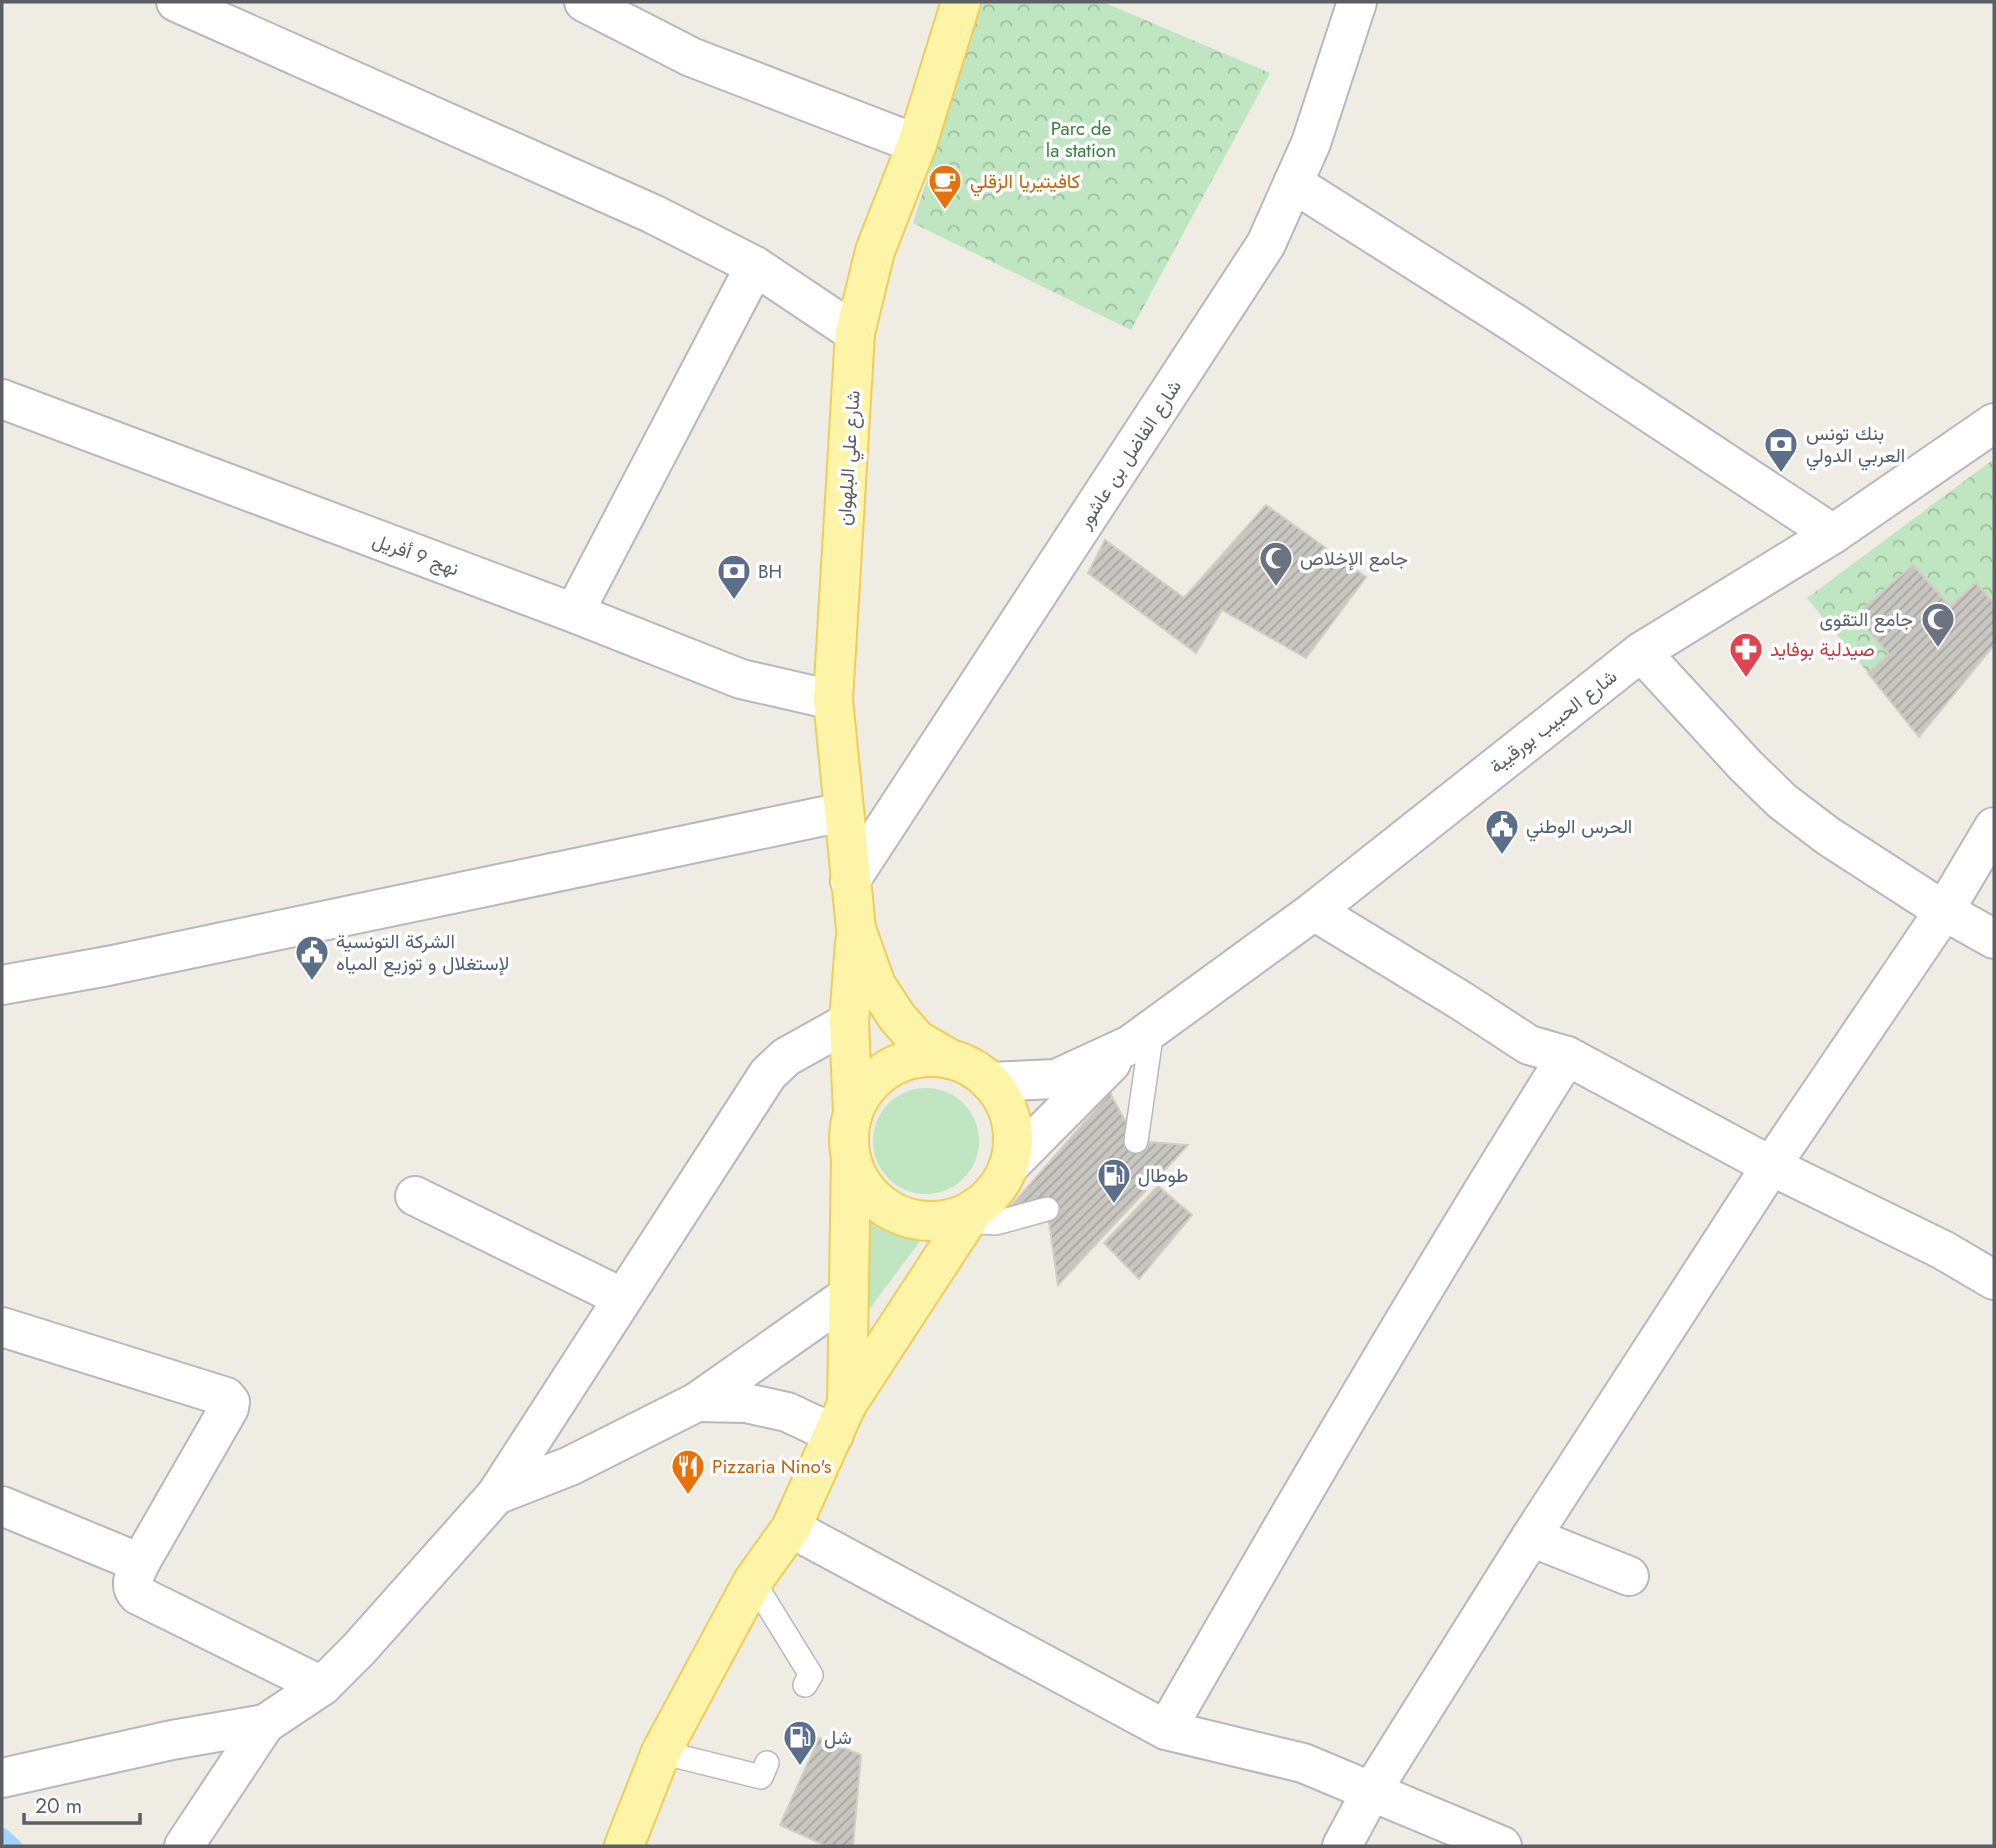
<svg xmlns="http://www.w3.org/2000/svg" width="1996" height="1848" viewBox="0 0 1996 1848" font-family="Jost,Vazirmatn,sans-serif">
  <style>
    .green { fill: #bfe5c1 }
    .forest { fill: url(#forest-crowns) }
    .lines { fill: none; stroke-linecap: round; stroke-linejoin: round }
    .stream { stroke: #a2d2fe; stroke-width: 12 }
    .building { fill: url(#building-hatch); stroke: #d2cec1; stroke-width: 2 }
    .service-casing { stroke: #b5b8bd; stroke-width: 26 }
    .minor-casing { stroke: #b5b8bd; stroke-width: 42 }
    .tertiary-casing { stroke: #b5b8bd; stroke-width: 42 }
    .primary-casing { stroke: #f0cc59; stroke-width: 42 }
    .service { stroke: #fff; stroke-width: 23 }
    .minor { stroke: #fff; stroke-width: 38 }
    .tertiary { stroke: #fff; stroke-width: 38 }
    .primary { stroke: #fef4a7; stroke-width: 38 }
    .labels { text-anchor: middle; stroke-width: 7; stroke-linejoin: round; paint-order: stroke }
    .park-label { font-size: 19px; fill: #34813b; stroke: #fff }
    .food-label { font-size: 19px; fill: #c56008; stroke: #fff; text-anchor: start }
    .service-label { font-size: 19px; fill: #4e5e75; stroke: #fff; text-anchor: start }
    .street-label { font-size: 19px; fill: #5b5e64; stroke: #fff }
    .worship-label { font-size: 19px; fill: #5b616d; stroke: #fff; text-anchor: start }
    .health-label { font-size: 19px; fill: #be3a42; stroke: #fff; text-anchor: start }
  </style>
  <defs>
    <pattern id="forest-crowns" width="20" height="18" patternUnits="userSpaceOnUse" patternTransform="scale(1.75)"><rect width="20" height="18" fill="#bfe5c1"/><path d="M2 6a3 3 0 1 1 6 0M12 15a3 3 0 1 1 6 0" fill="none" stroke="#9ebda0"/></pattern>
    <pattern id="building-hatch" width="6" height="6" patternUnits="userSpaceOnUse" patternTransform="scale(1.75)"><rect width="6" height="6" fill="#c8c6c0"/><path d="M-1 1l2-2M0 6l6-6M5 7l2-2" fill="none" stroke="#a5a4a0"/></pattern>
  </defs>
  <rect width="100%" height="100%" fill="#eeece3"/>
  <g class="green">
    <circle cx="926" cy="1141" r="53"/>
    <path d="M862 1199 932 1225 862 1319Z"/>
  </g>
  <g class="forest">
    <path d="M983 2H1103L1270 73 1131 330 913 223Z"/>
    <path d="M1994 459V604L1975 583 1950 606 1913 565 1855 616 1889 654 1868 673 1807 598Z"/>
  </g>
  <g class="lines">
    <path class="stream" d="M3 1834 16 1846"/>
  </g>
  <g class="building">
    <path d="M1266 505 1366 577 1306 658 1222 610 1196 653 1088 573 1105 540 1184 598Z"/>
    <path d="M1913 565 1950 606 1976 583 1994 604V645L1919 737 1868 673 1889 654 1855 616Z"/>
    <path d="M1110 1093 1136 1141 1188 1145 1058 1285 1047 1209 996 1223Z"/>
    <path d="M1158 1186 1192 1215 1139 1279 1104 1243Z"/>
    <path d="M819 1738 861 1755 853 1846H826L780 1825Z"/>
  </g>
  <g class="lines">
    <defs>
      <g id="service">
        <path d="M1136 1141 1152 1030"/>
        <path d="M966 1221 996 1223 1047 1209"/>
        <path d="M753 1581 811 1675 805 1685"/>
        <path d="M661 1752 761 1777 767 1763"/>
      </g>
      <g id="minor">
        <path d="M176 2 653 214 755 266 855 333"/>
        <path d="M584 2 691 57 917 144"/>
        <path d="M1293 183 1517 325 1833 534"/>
        <path d="M2 399 574 613 741 679 833 700"/>
        <path d="M574 613 755 266"/>
        <path d="M1641 652 1746 766 1782 801 1828 836 1944 911 1994 939"/>
        <path d="M850 881 1266 244 1311 143 1357 2"/>
        <path d="M1314 911 1460 1000 1529 1045 1567 1056 1771 1166 1943 1250 1994 1280"/>
        <path d="M2 985 108 966 843 812"/>
        <path d="M415 1196 623 1298"/>
        <path d="M2 1327 226 1397 230 1402 229 1408 140 1563C135 1575 128 1585 138 1595L322 1686"/>
        <path d="M2 1506 140 1563"/>
        <path d="M791 1528 1166 1730 1303 1763 1502 1846"/>
        <path d="M1531 1537 1629 1576"/>
        <path d="M1166 1730C1296 1503 1427 1278 1567 1056"/>
        <path d="M184 1846 265 1724"/>
        <path d="M1342 1846 1371 1792 1531 1537 1771 1166 1944 911 1994 827"/>
      </g>
      <g id="tertiary">
        <path d="M990 1082 1056 1079 1130 1045 1314 911 1641 652 1833 534 1994 423"/>
        <path d="M1009 1166 1111 1063"/>
        <path d="M697 1402 746 1403 787 1412 834 1434"/>
        <path d="M496 1495 570 1466 697 1402 849 1295"/>
        <path d="M2 1778 172 1740 265 1724 322 1686 359 1649 496 1495 768 1074 786 1057 849 1022"/>
      </g>
      <g id="primary">
        <circle cx="931" cy="1139" r="82"/>
        <path d="M950 1059 917 1040 897 1017 876 985 856 929 833 700 855 333 875 251 917 144 961 2"/>
        <path d="M853 1113 849 1022 855 942"/>
        <path d="M847 1404 851 1161"/>
        <path d="M624 1846 661 1752 753 1581 791 1528 847 1404 975 1208"/>
      </g>
    </defs>
    <use href="#service" class="service-casing"/>
    <use href="#minor" class="minor-casing"/>
    <use href="#tertiary" class="tertiary-casing"/>
    <use href="#primary" class="primary-casing"/>
    <use href="#service" class="service"/>
    <use href="#minor" class="minor"/>
    <use href="#tertiary" class="tertiary"/>
    <use href="#primary" class="primary"/>
  </g>
  <defs>
    <symbol id="cafe-pin" viewBox="-11 -11 22 30"><path d="M0 17L-7.5 6A9.5 9.5 0 1 1 7.5 6Z" fill="#e8710a" stroke="#fff"/><path d="M-5.5-4.5H6V0H3Q3 3.5 0 3.5H-2.5Q-5.5 3.5-5.5 0ZM3-3.2v2h1.7v-2ZM-6 4.5H4V6H-6Z" fill="#fff"/></symbol>
    <symbol id="bank-pin" viewBox="-11 -11 22 30"><path d="M0 17L-7.5 6A9.5 9.5 0 1 1 7.5 6Z" fill="#5c6f8a" stroke="#fff"/><path d="M-6-4H6V4H-6ZM0-2.3a2.3 2.3 0 1 0 0 4.6a2.3 2.3 0 1 0 0-4.6Z" fill="#fff"/></symbol>
    <symbol id="mosque-pin" viewBox="-11 -11 22 30"><path d="M0 17L-7.5 6A9.5 9.5 0 1 1 7.5 6Z" fill="#6b7280" stroke="#fff"/><path d="M3.5-4.9A6 6 0 1 0 3.5 4.9A5 5 0 1 1 3.5-4.9Z" fill="#fff"/></symbol>
    <symbol id="pharmacy-pin" viewBox="-11 -11 22 30"><path d="M0 17L-7.5 6A9.5 9.5 0 1 1 7.5 6Z" fill="#e0444e" stroke="#fff"/><path d="M-2-6h4v4h4v4h-4v4h-4v-4h-4v-4h4Z" fill="#fff"/></symbol>
    <symbol id="civic-pin" viewBox="-11 -11 22 30"><path d="M0 17L-7.5 6A9.5 9.5 0 1 1 7.5 6Z" fill="#5c6f8a" stroke="#fff"/><path d="M-.6-6.5H3V-4.5H.6V-3L4-1V1h2V6H-6V1h2V-1L-.6-3ZM-1.2 2.5V6h2.4V2.5Z" fill="#fff"/></symbol>
    <symbol id="fuel-pin" viewBox="-11 -11 22 30"><path d="M0 17L-7.5 6A9.5 9.5 0 1 1 7.5 6Z" fill="#5c6f8a" stroke="#fff"/><path d="M-5.5-6h7V0h2V4h1.3V-2.5L3-4.5l.8-.8L6-3V5H2.5V1h-1V6h-7ZM-4.2-4.7v3.2H.2V-4.7Z" fill="#fff"/></symbol>
    <symbol id="restaurant-pin" viewBox="-11 -11 22 30"><path d="M0 17L-7.5 6A9.5 9.5 0 1 1 7.5 6Z" fill="#e8710a" stroke="#fff"/><path d="M-5-6h1v4h1v-4h1v4h1v-4h1v5L-1.5 .5V6h-2V.5L-5-1ZM5-6V6H3V1.5H1.5Q1.5-4 5-6Z" fill="#fff"/></symbol>
  </defs>
  <g fill-rule="evenodd">
    <use href="#cafe-pin" x="926" y="162" width="38" height="52"/>
    <use href="#bank-pin" x="1762" y="425" width="38" height="52"/>
    <use href="#mosque-pin" x="1257" y="539" width="38" height="52"/>
    <use href="#bank-pin" x="715" y="552" width="38" height="52"/>
    <use href="#mosque-pin" x="1919" y="600" width="38" height="52"/>
    <use href="#pharmacy-pin" x="1727" y="630" width="38" height="52"/>
    <use href="#civic-pin" x="1483" y="807" width="38" height="52"/>
    <use href="#civic-pin" x="293" y="933" width="38" height="52"/>
    <use href="#fuel-pin" x="1095" y="1156" width="38" height="52"/>
    <use href="#restaurant-pin" x="669" y="1447" width="38" height="52"/>
    <use href="#fuel-pin" x="781" y="1718" width="38" height="52"/>
  </g>
  <g class="labels">
    <g class="park-label">
      <text x="1081" y="135">Parc de<tspan x="1081" dy="22">la station</tspan></text>
    </g>
    <g class="food-label">
      <text x="970" y="188">كافيتيريا الزقلي</text>
      <text x="712" y="1473">Pizzaria Nino's</text>
    </g>
    <g class="service-label">
      <text x="1806" y="440">بنك تونس<tspan x="1806" dy="22">العربي الدولي</tspan></text>
      <text x="758" y="578">BH</text>
      <text x="1526" y="833">الحرس الوطني</text>
      <text x="336" y="948">الشركة التونسية<tspan x="336" dy="22">لإستغلال و توزيع المياه</tspan></text>
      <text x="1138" y="1182">طوطال</text>
      <text x="824" y="1744">شل</text>
    </g>
    <g class="street-label">
      <text transform="translate(1129 454) rotate(-57)" y="7">شارع الفاضل بن عاشور</text>
      <text transform="translate(848 458) rotate(-86)" y="7">شارع علي البلهوان</text>
      <text transform="translate(416 554) rotate(20)" y="7">نهج 9 أفريل</text>
      <text transform="translate(1553 721) rotate(-38)" y="7">شارع الحبيب بورقيبة</text>
    </g>
    <g class="worship-label">
      <text x="1300" y="565">جامع الإخلاص</text>
      <text x="1913" y="626" text-anchor="end">جامع التقوى</text>
    </g>
    <g class="health-label">
      <text x="1770" y="656">صيدلية بوفايد</text>
    </g>
  </g>
  <rect width="1996" height="1848" fill="none" stroke="#5b5e64" stroke-width="7"/>
  <path d="M24 1813v10h116v-10" fill="none" stroke="#5b5e64" stroke-width="3.5"/>
  <text x="35" y="1813" font-size="21" fill="#5b5e64" stroke="#ffffff" stroke-width="5" paint-order="stroke">20 m</text>
</svg>
